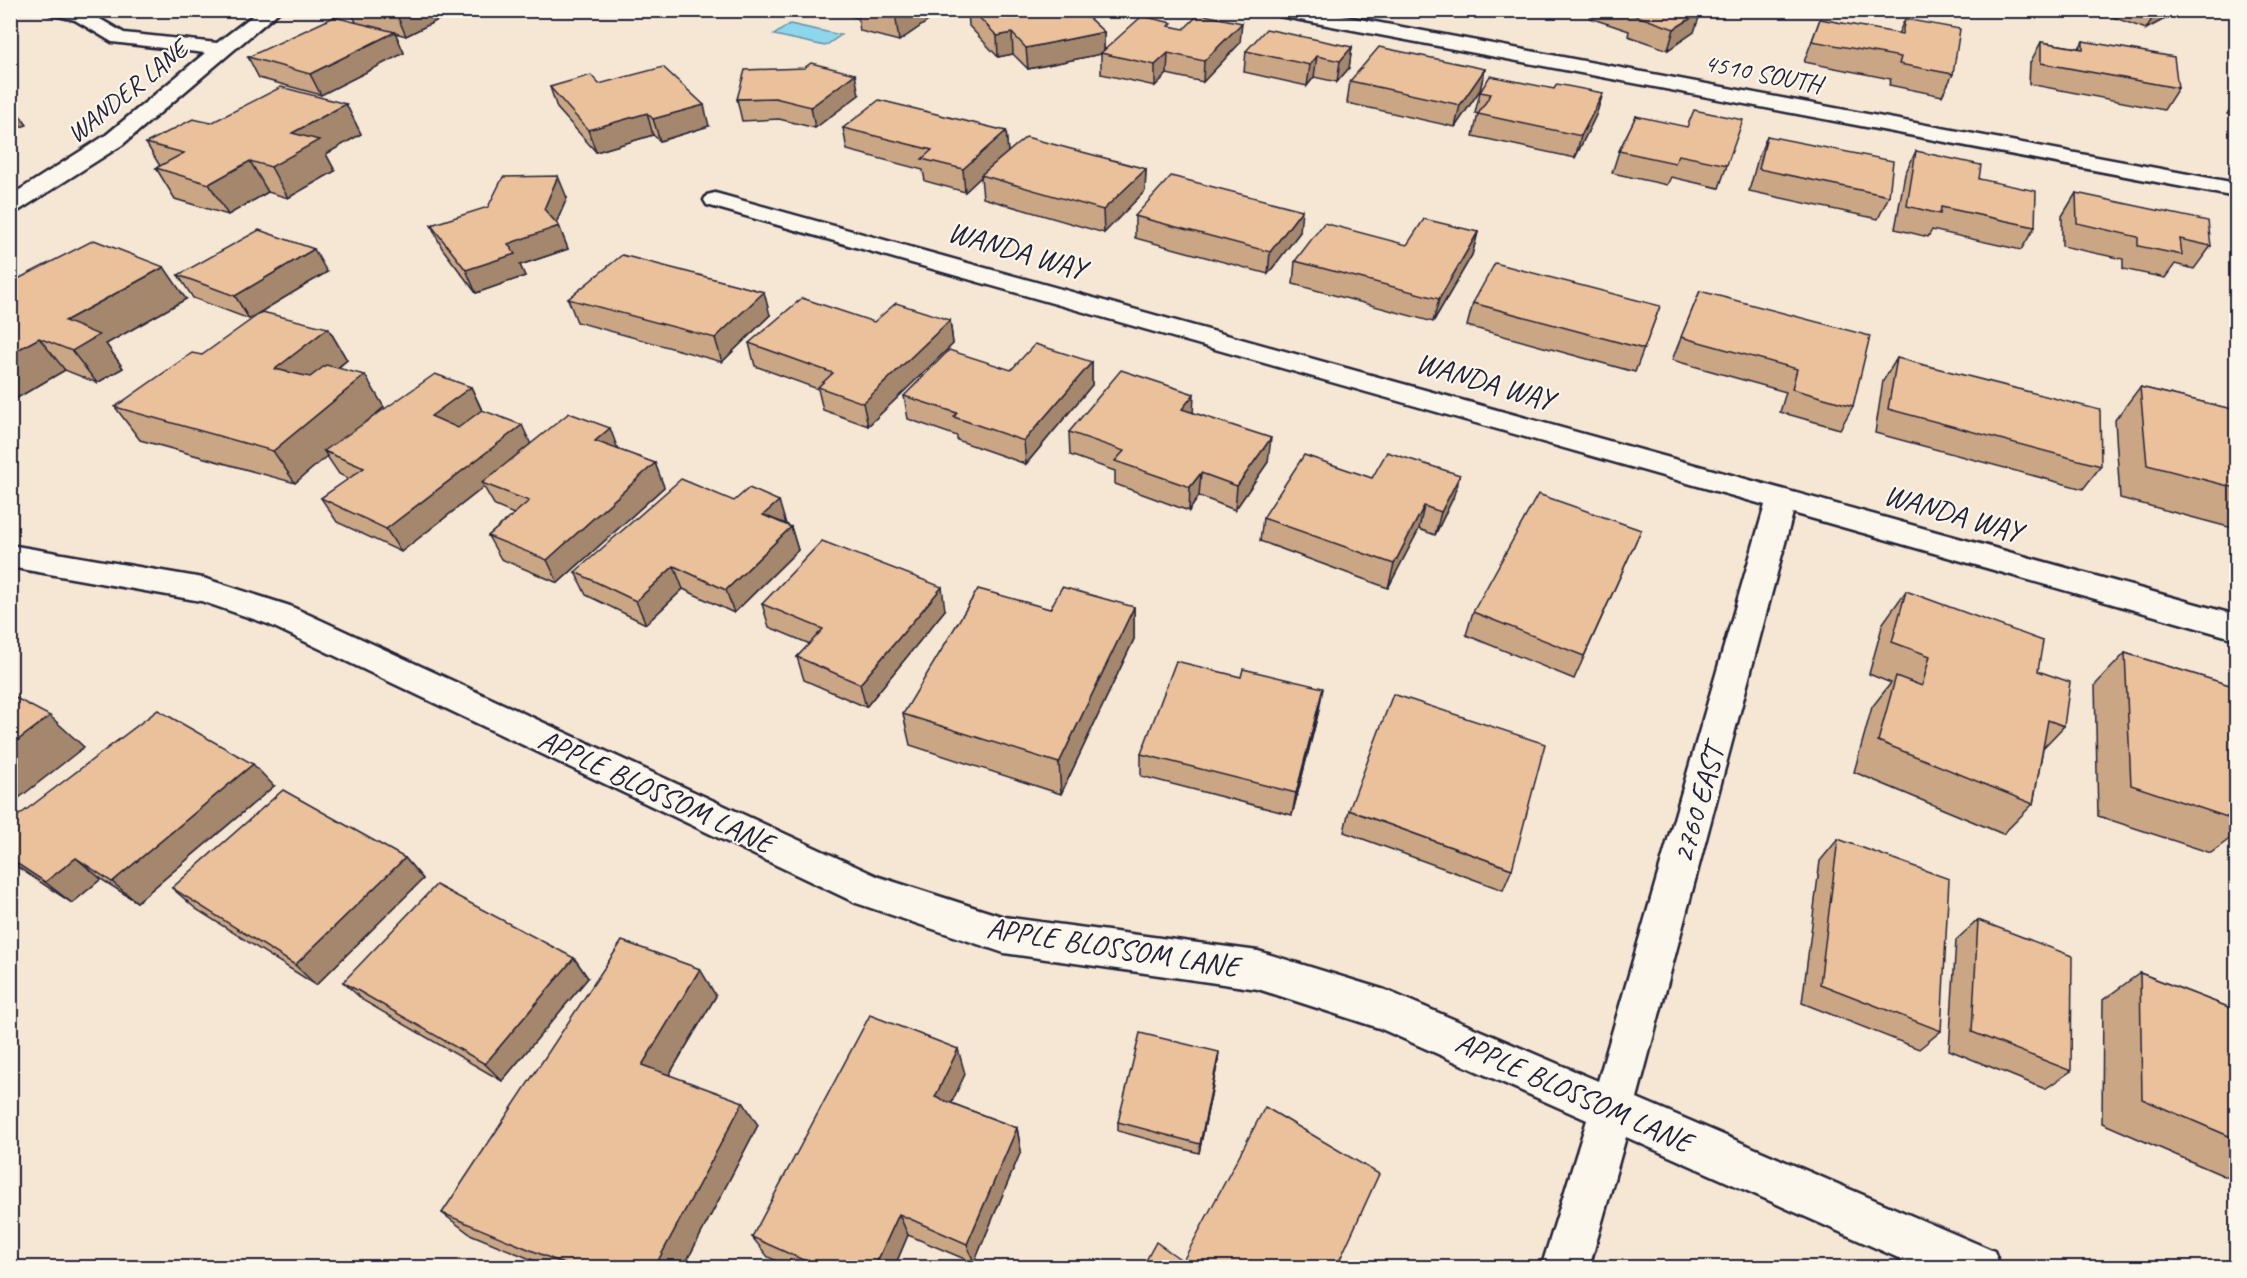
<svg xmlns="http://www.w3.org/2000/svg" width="2247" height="1278" viewBox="0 0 2247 1278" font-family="Caveat,sans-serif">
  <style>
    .water { fill: #8dd7ee; stroke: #628fa6; stroke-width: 1.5 }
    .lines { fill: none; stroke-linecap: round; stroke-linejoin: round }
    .minor-casing { stroke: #22223b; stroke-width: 5 }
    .minor { fill: #fbf7ec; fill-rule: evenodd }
    .wall { fill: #caa685; stroke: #22223b; stroke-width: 1.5 }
    .shaded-wall { fill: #a4876c; stroke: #22223b; stroke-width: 1.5 }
    .building { fill: #ebc19b; stroke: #22223b; stroke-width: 1.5 }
    .labels { text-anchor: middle; stroke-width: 4.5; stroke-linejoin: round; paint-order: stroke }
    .far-street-label { font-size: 26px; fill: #22223b; stroke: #fbf7ec }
    .street-label { font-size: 30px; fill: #22223b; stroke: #fbf7ec }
  </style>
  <rect width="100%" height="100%" fill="#f6e7d4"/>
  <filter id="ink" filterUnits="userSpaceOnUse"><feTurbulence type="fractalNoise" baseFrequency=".0167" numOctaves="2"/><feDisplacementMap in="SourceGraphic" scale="12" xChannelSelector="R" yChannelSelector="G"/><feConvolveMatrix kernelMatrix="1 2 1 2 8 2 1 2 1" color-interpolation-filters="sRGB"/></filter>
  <g filter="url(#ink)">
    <path class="water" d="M790 24 841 35 825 46 774 35Z"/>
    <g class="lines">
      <defs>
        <g id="minor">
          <path d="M47 10 88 12 124 33 217 43 260 10H281L122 145 18 211 10 213V196L106 135 205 53 112 42 75 20 50 14Z"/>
          <path d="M1270 10H1311L2236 183V197L1279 16Z"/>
          <path d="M715 193 2236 615V639L1793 513 1637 1098 1994 1251 2001 1268H1921L1626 1137 1589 1268H1541L1587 1120 1379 1028 1258 989 1004 953 856 903 268 624 201 601 10 567V545L203 578 290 606 879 877 1004 917 1258 951 1385 990 1598 1081 1765 505 707 205 704 200 707 195Z"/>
        </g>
      </defs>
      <use href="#minor" class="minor-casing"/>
      <use href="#minor" class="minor"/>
    </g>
    <g class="wall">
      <path d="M350 10H458L406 36 395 33 404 53 321 95 259 78 248 57 356 22Z"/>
      <path d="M825 10H944L899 41 860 31 858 18Z"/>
      <path d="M968 10H1080L1104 32V50L1172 27 1240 43 1203 82 1167 74 1155 86 1101 74V54L1028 69 1013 54 998 57 969 26Z"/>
      <path d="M1592 10H1698L1694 32 1668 50 1628 36 1629 31 1590 18Z"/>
      <path d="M2093 10H2181L2146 29Z"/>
      <path d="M1820 19 1898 34 1905 19 1953 74 1942 96 1889 85 1891 79 1804 62Z"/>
      <path d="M2083 41 2178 88 2164 110 2029 84 2030 63 2041 42 2079 48Z"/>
      <path d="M1352 47 1349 68 1337 82 1314 77 1307 86 1244 72 1246 51Z"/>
      <path d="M1485 69 1480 90 1455 127 1347 103 1350 81Z"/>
      <path d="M599 84 709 126 660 141 653 135 596 152 557 108 550 87Z"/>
      <path d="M1554 89 1603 93 1596 115 1575 158 1473 136 1478 114 1475 113 1480 92Z"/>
      <path d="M859 95 815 128 779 119 742 121 737 99Z"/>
      <path d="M2236 100V118L2227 114Z"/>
      <path d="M346 104 361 134 326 154 335 171 288 198 268 192 228 215 175 199 156 168 160 166 146 143 211 123Z"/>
      <path d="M1636 116 1727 165 1719 188 1671 177 1667 185 1612 173 1619 151Z"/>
      <path d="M843 128 1006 131 1008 153 1146 169 1145 191 1104 233 983 198 981 177 965 192 925 181 923 170 847 150Z"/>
      <path d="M1767 136 1889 196 1878 219 1749 191 1758 158Z"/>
      <path d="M1916 151 1979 179 2035 227 2021 250 1932 230 1928 237 1895 229 1905 174Z"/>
      <path d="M2076 193 2211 246 2194 269 2175 264 2165 278 2123 269V259L2062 246V216Z"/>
      <path d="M567 198 556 223 559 226 568 249 520 265 525 276 476 293 442 248 431 225Z"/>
      <path d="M1135 216 1300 232 1268 274 1135 238Z"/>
      <path d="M1478 232 1472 255 1433 322 1293 284 1295 261 1407 245Z"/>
      <path d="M2236 252V282L2232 258Z"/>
      <path d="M327 272 249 319 193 298 178 275Z"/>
      <path d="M10 283 186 299 106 344 123 368 97 383 65 370 12 401H10Z"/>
      <path d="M1700 291 1853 406 1840 429 1780 412 1786 392 1672 360Z"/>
      <path d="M568 299 770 315 722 362 577 322Z"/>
      <path d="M1473 303 1660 306 1635 372 1467 326Z"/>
      <path d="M950 320 953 344 868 426 823 410 818 389 755 366 749 343 874 322Z"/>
      <path d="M328 328 347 360 338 368 384 407 370 419 471 387 482 410 530 444 619 450 655 463 664 487 558 583 501 559 488 536 514 514 495 506 484 487 401 552 337 522 321 498 349 479 339 474 327 456 295 483 140 440 115 407 202 355Z"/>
      <path d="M1897 358 2101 466 2083 489 1875 433 1883 381Z"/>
      <path d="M1092 362V385L1026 464 957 440V436L908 419 904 396 1011 370Z"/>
      <path d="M2140 387 2236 410V529L2120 498 2115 420Z"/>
      <path d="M1193 412 1268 462 1235 510 1199 496 1189 511 1115 484V471L1070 455 1069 432Z"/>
      <path d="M1372 478 1453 498 1435 535 1419 529 1388 588 1260 541 1263 518Z"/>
      <path d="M786 524 791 527 798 550 734 613 683 589 646 624 586 595 575 572Z"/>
      <path d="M1641 530 1574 679 1466 635 1473 612Z"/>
      <path d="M1906 591 2038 671 2064 726 2043 748 2033 804 2003 834 1854 772 1872 707 1891 683 1869 674 1883 623Z"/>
      <path d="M762 604 945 610 866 707 804 680 797 657 810 644 769 627Z"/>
      <path d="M1134 607V639L1061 794 910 745 903 714 1050 609Z"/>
      <path d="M2125 653 2236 687V834L2211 853 2098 816 2095 685Z"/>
      <path d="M1319 710 1292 815 1141 776V754Z"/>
      <path d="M274 786 137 902 101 879 72 903 10 862V822Z"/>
      <path d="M1349 810 1512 869 1503 890 1344 832Z"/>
      <path d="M1838 839 1941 1031 1919 1049 1802 1003 1820 861Z"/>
      <path d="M405 858 423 879 316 985 196 909 172 888Z"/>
      <path d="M1978 920 2071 1071 2045 1089 1949 1050 1956 940Z"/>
      <path d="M574 958 588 978 502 1081 364 1001 343 982Z"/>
      <path d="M2140 973 2236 1010V1181L2102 1123 2103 1000Z"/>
      <path d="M716 996 669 1075 758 1125 683 1268H552L470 1234 442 1213Z"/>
      <path d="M1218 1061 1199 1153 1118 1131V1122Z"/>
      <path d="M965 1074 951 1103 1017 1128 1021 1151 974 1263 908 1235 894 1268H792L768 1257 752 1237Z"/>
    </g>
    <g class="shaded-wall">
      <path d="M407 10H458L406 36 397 15Z"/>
      <path d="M897 10H944L899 41 895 12Z"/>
      <path d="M2157 10H2181L2146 29Z"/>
      <path d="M1701 12 1694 32 1668 50 1674 29Z"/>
      <path d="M1242 23 1240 43 1203 82 1204 61Z"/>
      <path d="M395 32 404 53 321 95 310 74Z"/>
      <path d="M1104 32V53H1101V54L1028 69 1026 48Z"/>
      <path d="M1012 33 1013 54 998 57 997 36Z"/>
      <path d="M1352 47 1349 68 1337 82 1340 61Z"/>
      <path d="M1168 53 1167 74 1155 86V65Z"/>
      <path d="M1317 56 1314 77 1307 86 1310 65Z"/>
      <path d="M1485 69 1480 90 1455 127 1460 105Z"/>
      <path d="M855 74 859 95 815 128 811 107Z"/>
      <path d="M1603 93 1596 115 1575 158 1581 136Z"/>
      <path d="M10 102 27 125 10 131Z"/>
      <path d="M346 104 361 134 326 154 335 171 288 198 271 167 292 133Z"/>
      <path d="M704 105 709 126 660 141 653 119Z"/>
      <path d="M647 113 653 135 596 152 588 130Z"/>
      <path d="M1006 131 1008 153 981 175V177L965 192 963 169Z"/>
      <path d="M250 161 268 192 228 215 209 184Z"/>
      <path d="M1146 169 1145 191 1104 233 1103 210Z"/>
      <path d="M558 176 567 198 554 228 559 226 568 249 520 265 525 276 476 293 466 270 544 209Z"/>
      <path d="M1302 210 1300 232 1268 274 1270 252Z"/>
      <path d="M1478 232 1472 255 1433 322 1439 299Z"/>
      <path d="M314 249 327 272 249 319 235 296Z"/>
      <path d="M164 267 186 299 106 344 123 368 97 383 72 351 65 321Z"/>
      <path d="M764 292 770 315 722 362 715 338Z"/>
      <path d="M950 320 953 344 868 426 863 403Z"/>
      <path d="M328 328 347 360 296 401 275 369Z"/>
      <path d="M39 338 65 370 12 401 10 400V354Z"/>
      <path d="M1092 362V385L1026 464 1024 441Z"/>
      <path d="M365 375 384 407 330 454 324 451 327 456 295 483 273 451Z"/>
      <path d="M471 387 482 411 443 440 431 416Z"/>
      <path d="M1194 394 1193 417 1182 409Z"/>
      <path d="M522 425 533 449 482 483 484 487 401 552 386 529Z"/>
      <path d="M610 428 619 452 595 441Z"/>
      <path d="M1271 438 1268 462 1235 510 1237 486Z"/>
      <path d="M655 463 664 487 558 583 547 560Z"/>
      <path d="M1201 473 1199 496 1189 511 1190 487Z"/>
      <path d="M1460 475 1453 498 1435 535 1441 512Z"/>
      <path d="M779 501 786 524 763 515Z"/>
      <path d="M1424 506 1419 529 1388 588 1394 564Z"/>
      <path d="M791 527 798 550 734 613 726 590Z"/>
      <path d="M674 566 683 589 646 624 636 601Z"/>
      <path d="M942 587 945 610 866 707 860 684Z"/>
      <path d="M1134 607V639L1061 794 1059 763Z"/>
      <path d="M1323 688 1319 710 1292 815 1296 793Z"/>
      <path d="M50 716 84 747 10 805V746Z"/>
      <path d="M253 764 274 786 137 902 112 882Z"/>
      <path d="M76 858 101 879 72 903 45 882Z"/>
      <path d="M405 858 423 879 316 985 295 965Z"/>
      <path d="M574 958 588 978 502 1081 485 1064Z"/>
      <path d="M700 969 716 996 660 1090 642 1065Z"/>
      <path d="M958 1049 965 1074 943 1121 935 1097Z"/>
      <path d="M1219 1052 1218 1061 1199 1153 1200 1144Z"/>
      <path d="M743 1102 758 1125 683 1268H654Z"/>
      <path d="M1017 1128 1021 1151 974 1263 967 1244Z"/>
      <path d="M899 1214 908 1235 894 1268H874Z"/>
    </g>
    <g class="building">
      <path d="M379 10H407L397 15Z"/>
      <path d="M972 10H1080L1104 32 1026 48 1012 33 997 36Z"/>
      <path d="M1634 10H1696L1701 12 1674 29 1634 15 1639 12Z"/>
      <path d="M1199 14 1242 23 1204 61 1168 53 1155 65 1101 53 1142 16 1172 23 1169 26 1184 29Z"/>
      <path d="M334 17 395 32 310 74 248 57Z"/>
      <path d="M1820 19 1902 34 1905 19 1960 29 1953 74 1899 64 1901 57 1812 41Z"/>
      <path d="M1266 29 1352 47 1340 61 1317 56 1310 65 1246 51Z"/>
      <path d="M2083 41 2174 57 2178 88 2041 63V42L2083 49Z"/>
      <path d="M1379 47 1485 69 1460 105 1350 81Z"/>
      <path d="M811 63 855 74 811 107 775 98 737 99 745 70 804 68Z"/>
      <path d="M663 67 704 105 653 119 647 113 588 130 550 87 591 75 599 84Z"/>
      <path d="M1490 76 1554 89 1557 84 1603 93 1581 136 1478 114 1491 94 1480 92Z"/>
      <path d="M281 87 346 104 292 133 319 140 271 167 250 161 209 184 156 168 184 153 146 143 193 119 211 123Z"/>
      <path d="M879 100 1006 131 963 169 922 159 932 150 843 128Z"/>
      <path d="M1694 110 1743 120 1727 165 1679 155 1675 163 1619 151 1636 116 1687 127Z"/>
      <path d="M1767 136 1893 161 1889 196 1759 169Z"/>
      <path d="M1026 137 1146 169 1103 210 981 175Z"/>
      <path d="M1916 151 1981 165 1979 179 2036 191 2035 227 1941 207 1940 214 1907 206Z"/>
      <path d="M558 176 544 209 559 226 508 244 515 254 466 270 431 225 488 207 503 177Z"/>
      <path d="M1171 176 1302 210 1270 252 1135 216Z"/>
      <path d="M2076 193 2208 221 2211 246 2180 239 2182 255 2138 246V237L2077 223Z"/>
      <path d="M1424 219 1478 232 1439 299 1295 261 1324 223 1407 245Z"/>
      <path d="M259 230 314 249 235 296 178 275Z"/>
      <path d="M94 240 164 267 65 321 99 335 72 351 39 338 10 354V283Z"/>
      <path d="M622 255 764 292 715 338 568 299Z"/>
      <path d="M1495 263 1660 306 1644 349 1473 303Z"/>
      <path d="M1700 291 1870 336 1853 406 1792 389 1797 369 1681 337Z"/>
      <path d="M802 298 874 322 896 303 950 320 863 403 818 387 833 373 749 343Z"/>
      <path d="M262 312 328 328 275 369 310 377 326 365 365 375 273 451 115 407 192 353 202 355Z"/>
      <path d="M1035 344 1092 362 1024 441 954 417 957 413 904 396 949 350 1011 370Z"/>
      <path d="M1897 358 2100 410 2101 466 1888 409Z"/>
      <path d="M1121 370 1194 394 1182 409 1271 438 1237 486 1201 473 1190 487 1115 461 1124 451 1069 432Z"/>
      <path d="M435 374 471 387 431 416 458 428 482 410 522 425 386 529 321 498 364 468 324 451Z"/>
      <path d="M2140 387 2236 410V488L2147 465Z"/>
      <path d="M569 413 610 428 595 441 655 463 547 560 488 536 529 501 482 483Z"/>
      <path d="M1387 452 1460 475 1441 512 1424 506 1394 564 1263 518 1304 455 1372 478Z"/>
      <path d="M681 479 734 501 749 488 779 501 763 515 791 527 726 590 674 566 636 601 575 572Z"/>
      <path d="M1538 494 1641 530 1584 656 1473 612Z"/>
      <path d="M822 541 942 587 860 684 797 657 823 629 762 604Z"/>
      <path d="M1062 587 1134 607 1059 763 903 714 978 589 1050 609Z"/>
      <path d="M1906 591 2043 641 2038 671 2070 682 2064 726 2048 720 2033 804 1878 741 1896 676 1922 686 1930 656 1892 642Z"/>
      <path d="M2125 653 2236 687V820L2131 785Z"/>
      <path d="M1176 661 1241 677 1243 669 1323 688 1296 793 1141 754Z"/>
      <path d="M1393 694 1545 744 1512 869 1349 810Z"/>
      <path d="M10 695 50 716 10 746Z"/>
      <path d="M158 710 253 764 112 882 76 858 45 882 10 859V822Z"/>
      <path d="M283 790 405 858 295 965 172 888Z"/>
      <path d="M1838 839 1949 879 1941 1031 1820 984Z"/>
      <path d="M436 885 574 958 485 1064 343 982Z"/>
      <path d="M1978 920 2072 956 2071 1071 1972 1032Z"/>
      <path d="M622 941 700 969 642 1065 743 1102 654 1268H574L442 1213Z"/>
      <path d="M2140 973 2236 1010V1139L2142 1099Z"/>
      <path d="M870 1015 958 1049 935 1097 1017 1128 967 1244 899 1214 874 1268H821L752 1237Z"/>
      <path d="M1140 1033 1219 1052 1200 1144 1118 1122Z"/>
      <path d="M1265 1107 1379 1174 1336 1268H1142L1156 1242 1183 1261Z"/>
    </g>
  </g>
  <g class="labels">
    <g class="far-street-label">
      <text transform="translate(1763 73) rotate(11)" y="9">4510 SOUTH</text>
      <text transform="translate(127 91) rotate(-39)" y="9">WANDER LANE</text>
    </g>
    <g class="street-label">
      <text transform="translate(1017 250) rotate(16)" y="10">WANDA WAY</text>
      <text transform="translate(1485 381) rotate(16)" y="10">WANDA WAY</text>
      <text transform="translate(1953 513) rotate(16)" y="10">WANDA WAY</text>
      <text transform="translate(656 791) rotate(25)" y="10">APPLE BLOSSOM LANE</text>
      <text transform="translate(1698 804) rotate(-74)" y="10">2760 EAST</text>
      <text transform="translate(1113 947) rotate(9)" y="10">APPLE BLOSSOM LANE</text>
      <text transform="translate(1574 1092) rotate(24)" y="10">APPLE BLOSSOM LANE</text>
    </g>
  </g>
  <rect width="2247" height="1278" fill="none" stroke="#fbf7ec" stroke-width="36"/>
  <rect x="18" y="18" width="2211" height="1242" fill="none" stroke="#22223b" stroke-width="2" filter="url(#ink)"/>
</svg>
